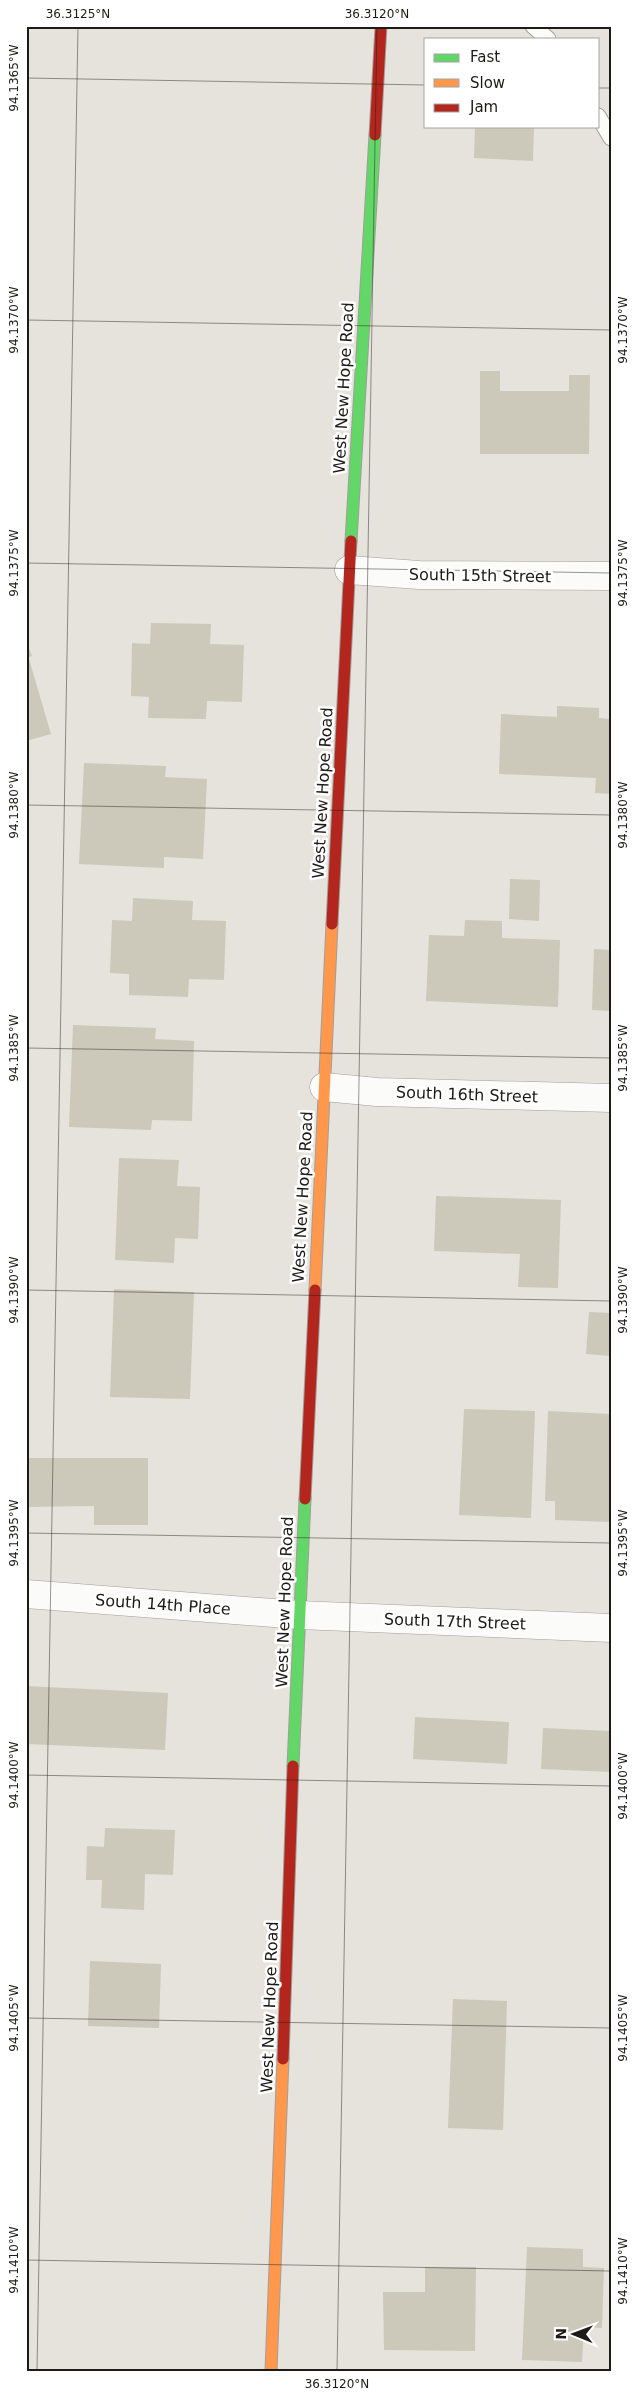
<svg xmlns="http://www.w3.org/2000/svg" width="637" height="2397" viewBox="0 0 637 2397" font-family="'DejaVu Sans',sans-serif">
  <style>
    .building { fill: #ccc8ba }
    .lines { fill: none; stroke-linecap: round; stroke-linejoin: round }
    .lane-casing { stroke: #a19f9b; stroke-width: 17 }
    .street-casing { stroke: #a19f9b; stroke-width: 29 }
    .fast-casing { stroke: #a19f9b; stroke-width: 13 }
    .slow-casing { stroke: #a19f9b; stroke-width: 13 }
    .jam-casing { stroke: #a19f9b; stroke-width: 13 }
    .lane { stroke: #fbfbfa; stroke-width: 15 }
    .street { stroke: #fbfbfa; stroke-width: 28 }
    .fast { stroke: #63d668; stroke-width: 11 }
    .slow { stroke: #ff974d; stroke-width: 11 }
    .jam { stroke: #b3261e; stroke-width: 11 }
    .ticks { fill: none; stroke: #1c1b17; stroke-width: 1; stroke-opacity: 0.45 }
    .labels { text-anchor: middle; stroke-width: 5; stroke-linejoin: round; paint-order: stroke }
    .street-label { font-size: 16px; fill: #1c1b17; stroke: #fff }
    .neatline { fill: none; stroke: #1c1b17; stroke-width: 2 }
    .ticks-label { font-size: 12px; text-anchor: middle; fill: #1c1b17 }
  </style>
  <rect width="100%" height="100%" fill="#e6e3dc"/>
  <g class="building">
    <path d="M475 126H534L533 161 474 158Z"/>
    <path d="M480 371H500V391H569V375H590L589 454H480Z"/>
    <path d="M151 623 211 624 210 644 244 645 242 702 207 701 206 719 148 718 149 697 131 696 132 643 150 644Z"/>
    <path d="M26 640 32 656 26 658Z"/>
    <path d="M29 659 51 734 26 741V660Z"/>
    <path d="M557 706 599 708V718L611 719V794L595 793 596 778 499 774 501 714 557 717Z"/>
    <path d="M84 763 166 766 165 777 207 779 203 859 164 857V868L79 864Z"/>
    <path d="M510 879 540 880 539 921 509 919Z"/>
    <path d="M133 898 193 901 192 920 226 921 224 980 189 979 188 997 129 995V974L110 973 112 920 132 921Z"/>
    <path d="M465 920 502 921V938L560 940 558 1007 426 1001 429 935 464 936Z"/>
    <path d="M594 949 611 950V1011L592 1010Z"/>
    <path d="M73 1025 156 1028 155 1039 194 1041 192 1121 152 1120 151 1130 69 1127Z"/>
    <path d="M119 1158 179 1160 177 1186 200 1187 198 1239 175 1238 174 1263 115 1260Z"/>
    <path d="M436 1196 561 1200 558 1288 518 1287 520 1254 434 1251Z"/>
    <path d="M114 1289 194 1292 190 1399 110 1397Z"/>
    <path d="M589 1312 611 1313V1356L586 1354Z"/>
    <path d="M464 1409 535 1411 531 1518 459 1515Z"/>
    <path d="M548 1411 611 1414V1522L555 1520V1501H545Z"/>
    <path d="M26 1458H148V1525H94V1506L26 1507Z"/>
    <path d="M26 1686 168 1693 165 1750 26 1744Z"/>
    <path d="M415 1717 509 1722 507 1764 413 1759Z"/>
    <path d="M543 1728 611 1731V1772L541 1769Z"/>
    <path d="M105 1828 175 1830 173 1875 145 1874 144 1910 101 1908 102 1880H86L87 1846 104 1847Z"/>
    <path d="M90 1961 161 1964 159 2028 88 2026Z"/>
    <path d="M453 1999 507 2001 503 2130 448 2128Z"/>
    <path d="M527 2247 583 2249V2267L604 2268 602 2328 584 2327 582 2362 522 2360Z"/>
    <path d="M425 2267H476L475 2351 384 2350 383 2292H425Z"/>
  </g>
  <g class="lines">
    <defs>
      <g id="lane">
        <path d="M533 26 548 39"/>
        <path d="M598 116 611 138"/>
      </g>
      <g id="street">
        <path d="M349 570 419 575 611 576"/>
        <path d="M324 1087 377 1092 611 1098"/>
        <path d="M26 1594 299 1615 611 1628"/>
      </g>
      <g id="fast">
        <path d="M351 541 375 135"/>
        <path d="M293 1766 305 1499"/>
      </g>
      <g id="slow">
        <path d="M315 1290 332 924"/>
        <path d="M271 2371 283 2059"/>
      </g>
      <g id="jam">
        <path d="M375 135 381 26"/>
        <path d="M332 924 351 541"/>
        <path d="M305 1499 315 1290"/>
        <path d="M283 2059 293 1766"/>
      </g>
    </defs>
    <use href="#lane" class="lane-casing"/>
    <use href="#street" class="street-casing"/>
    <use href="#fast" class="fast-casing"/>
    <use href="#slow" class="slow-casing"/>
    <use href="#jam" class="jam-casing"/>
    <use href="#lane" class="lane"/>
    <use href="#street" class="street"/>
    <use href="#fast" class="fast"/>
    <use href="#slow" class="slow"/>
    <use href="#jam" class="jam"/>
  </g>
  <path class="ticks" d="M26 78 426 85M598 88H611M26 320 611 330M26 563 611 573M26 805 611 815M26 1048 611 1058M26 1290 611 1301M26 1533 611 1543M26 1775 611 1786M26 2018 611 2028M26 2260 611 2271M37 2371 78 26M337 2371 377 26"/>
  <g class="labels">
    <g class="street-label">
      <text transform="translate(343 388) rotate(-87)" y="6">West New Hope Road</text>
      <text transform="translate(480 575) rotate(1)" y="6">South 15th Street</text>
      <text transform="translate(322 793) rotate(-87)" y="6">West New Hope Road</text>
      <text transform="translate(467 1094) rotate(2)" y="6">South 16th Street</text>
      <text transform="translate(302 1197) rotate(-87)" y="6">West New Hope Road</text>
      <text transform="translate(284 1602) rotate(-88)" y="6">West New Hope Road</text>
      <text transform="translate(163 1604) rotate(4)" y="6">South 14th Place</text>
      <text transform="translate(455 1621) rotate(2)" y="6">South 17th Street</text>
      <text transform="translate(269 2007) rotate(-88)" y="6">West New Hope Road</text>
    </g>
  </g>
  <rect width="637" height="2397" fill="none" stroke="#ffffff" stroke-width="55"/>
  <rect x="424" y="38" width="175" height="90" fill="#ffffff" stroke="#a4a4a2"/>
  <rect x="434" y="54" width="25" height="8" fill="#63d668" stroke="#a4a4a2"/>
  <text x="470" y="62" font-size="15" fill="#1c1b17">Fast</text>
  <rect x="434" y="79" width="25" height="8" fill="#ff974d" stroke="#a4a4a2"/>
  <text x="470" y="88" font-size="15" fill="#1c1b17">Slow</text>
  <rect x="434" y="104" width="25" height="8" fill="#b3261e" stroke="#a4a4a2"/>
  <text x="470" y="112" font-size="15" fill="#1c1b17">Jam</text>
  <g transform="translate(574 2334) rotate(271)" stroke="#ffffff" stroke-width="4" paint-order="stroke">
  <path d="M0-4L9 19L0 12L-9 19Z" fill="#1c1b17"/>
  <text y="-8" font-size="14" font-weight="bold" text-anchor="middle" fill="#1c1b17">N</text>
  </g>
  <rect x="28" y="28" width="582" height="2342" class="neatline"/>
  <g class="ticks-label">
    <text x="78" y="18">36.3125°N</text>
    <text x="377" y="18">36.3120°N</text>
    <text transform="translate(14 78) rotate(-90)" y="4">94.1365°W</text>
    <text transform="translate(14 320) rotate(-90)" y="4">94.1370°W</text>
    <text transform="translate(623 330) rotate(-90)" y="4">94.1370°W</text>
    <text transform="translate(14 563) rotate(-90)" y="4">94.1375°W</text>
    <text transform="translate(623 573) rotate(-90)" y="4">94.1375°W</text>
    <text transform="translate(14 805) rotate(-90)" y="4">94.1380°W</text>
    <text transform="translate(623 815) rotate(-90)" y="4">94.1380°W</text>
    <text transform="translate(14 1048) rotate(-90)" y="4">94.1385°W</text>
    <text transform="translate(623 1058) rotate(-90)" y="4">94.1385°W</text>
    <text transform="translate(14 1290) rotate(-90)" y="4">94.1390°W</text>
    <text transform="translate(623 1300) rotate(-90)" y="4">94.1390°W</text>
    <text transform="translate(14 1533) rotate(-90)" y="4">94.1395°W</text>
    <text transform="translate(623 1543) rotate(-90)" y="4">94.1395°W</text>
    <text transform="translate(14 1775) rotate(-90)" y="4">94.1400°W</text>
    <text transform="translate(623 1786) rotate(-90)" y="4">94.1400°W</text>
    <text transform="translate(14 2018) rotate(-90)" y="4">94.1405°W</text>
    <text transform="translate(623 2028) rotate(-90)" y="4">94.1405°W</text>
    <text transform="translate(14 2260) rotate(-90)" y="4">94.1410°W</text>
    <text transform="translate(623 2271) rotate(-90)" y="4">94.1410°W</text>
    <text x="337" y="2388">36.3120°N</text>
  </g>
</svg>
